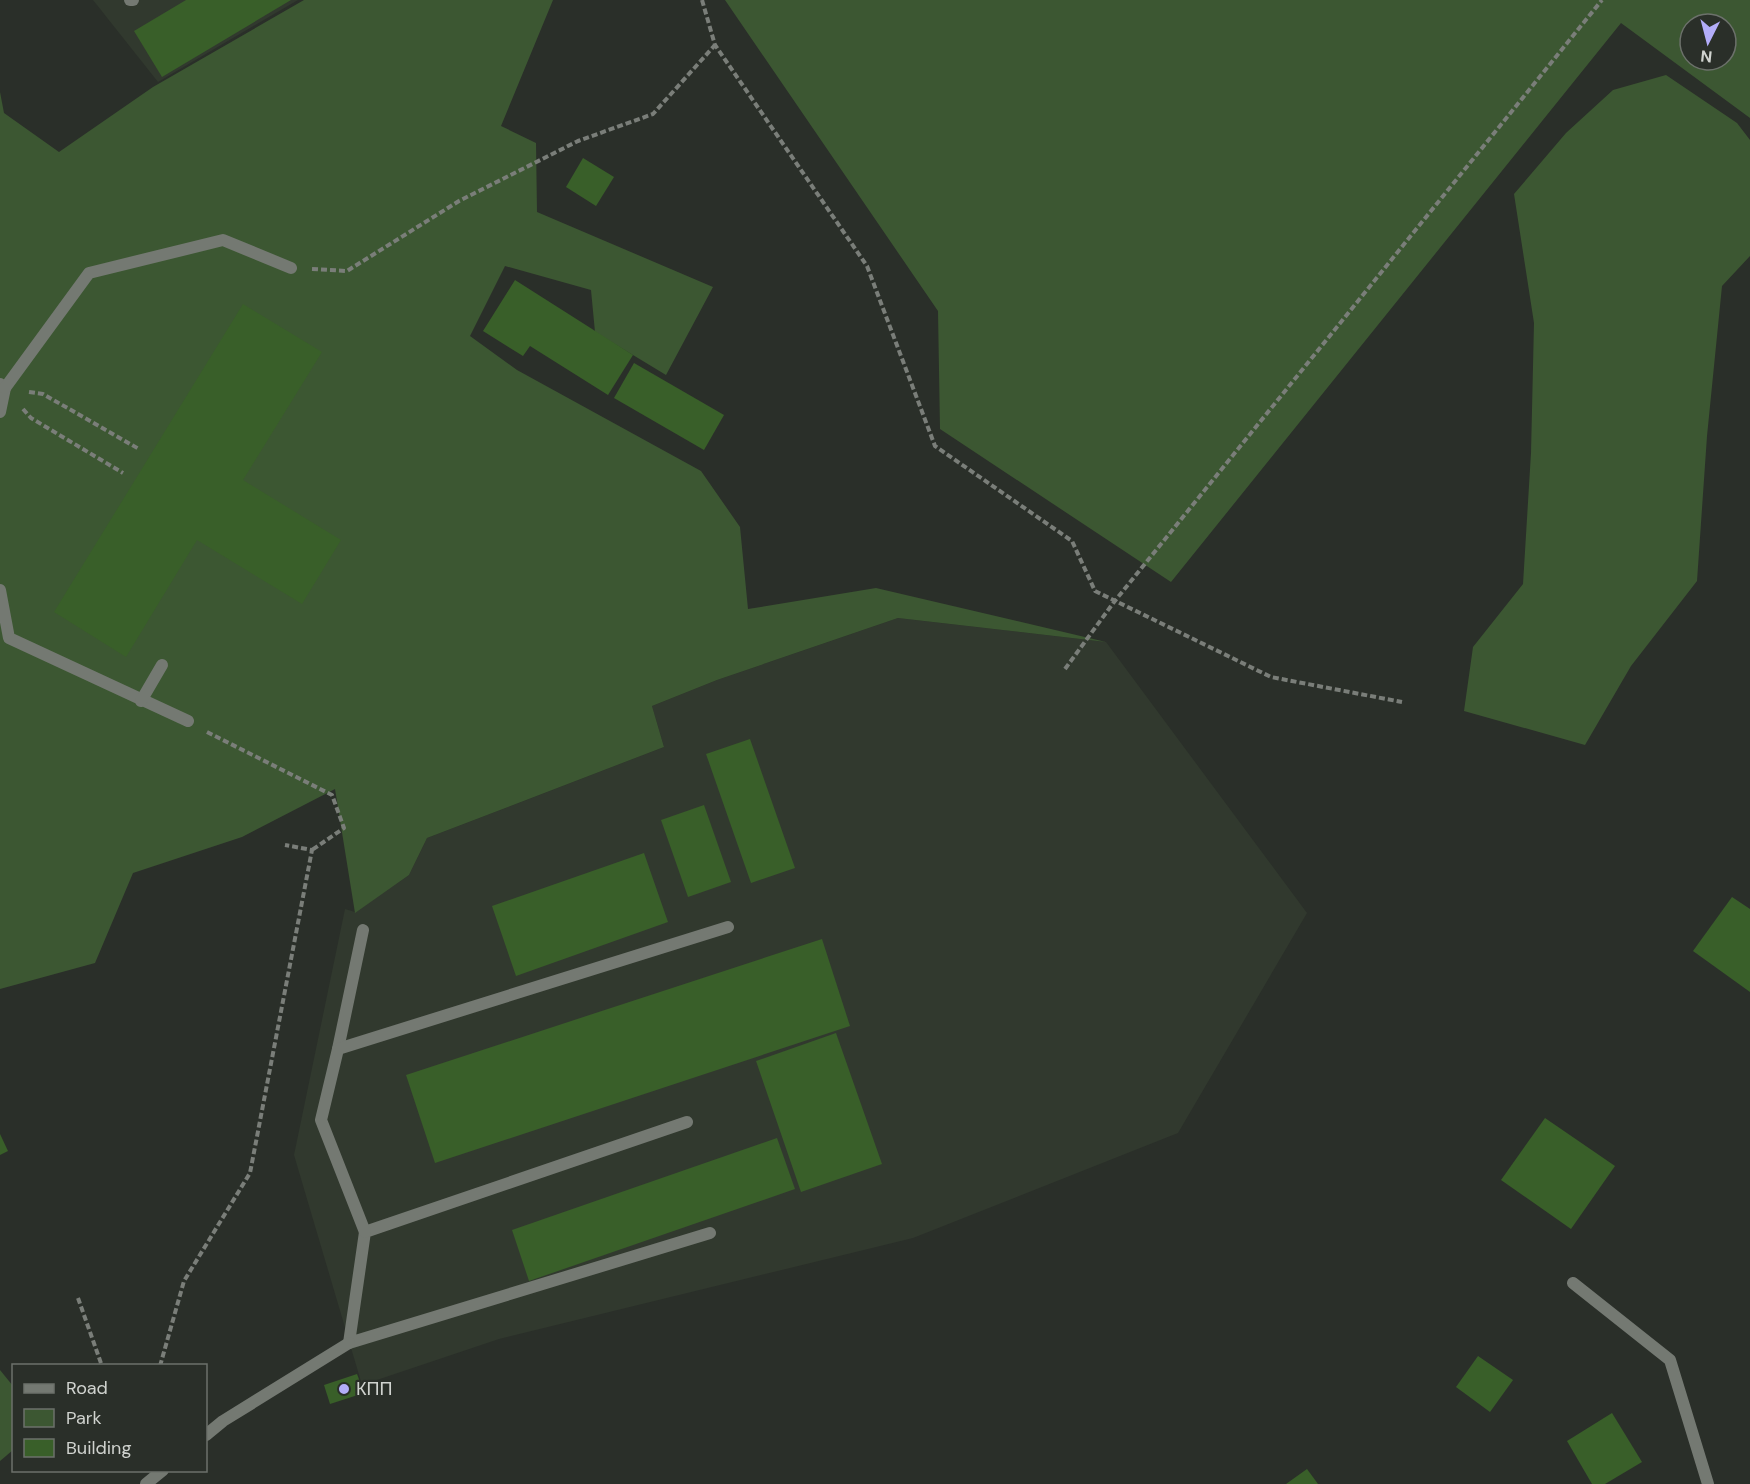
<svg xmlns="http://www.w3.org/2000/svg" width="1750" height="1484" viewBox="0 0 1750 1484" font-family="'DM Sans',sans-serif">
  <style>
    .built { fill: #31392e }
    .green { fill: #3c5732; fill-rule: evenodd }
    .building { fill: #395f29 }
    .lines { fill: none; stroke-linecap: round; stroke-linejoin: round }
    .path { stroke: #7a7e79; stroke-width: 4; stroke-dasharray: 6 3; stroke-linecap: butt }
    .lane { stroke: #747972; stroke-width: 12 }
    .street { stroke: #747972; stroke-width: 12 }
    .poi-dot { fill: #b3adf9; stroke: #2a2f29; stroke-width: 2 }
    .labels { text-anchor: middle; stroke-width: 4.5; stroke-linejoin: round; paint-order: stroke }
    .poi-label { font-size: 18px; fill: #d0d3cf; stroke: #2a2f29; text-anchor: start }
  </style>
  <rect width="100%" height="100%" fill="#2a2f29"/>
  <g class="built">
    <path d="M93 0H298L158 82Z"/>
    <path d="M898 618 1106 642 1307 913 1178 1133 913 1238 499 1339 362 1385 294 1155 345 909 355 912 409 875 427 838 664 747 652 706 717 680Z"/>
  </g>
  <g class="green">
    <path d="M304 0H553L501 126 536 143 537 212 713 287 666 375 595 332 591 290 505 266 470 336 517 370 701 471 740 527 748 609 876 588 1106 642 898 618 717 680 652 706 664 747 427 838 409 875 355 913 335 789 242 837 133 873 95 963 0 989V92L4 113 59 152 153 87Z"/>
    <path d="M725 0H1750V118L1621 23 1171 582 940 429 938 311ZM1690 24H1726V60H1690Z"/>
    <path d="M1666 75 1737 123 1750 140V256L1722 286 1707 436 1697 581 1631 666 1585 745 1464 711 1473 647 1523 584 1531 453 1534 323 1514 194 1566 133 1613 90Z"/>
    <path d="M0 1370 13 1386V1450L0 1461Z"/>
  </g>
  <g class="building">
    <path d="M186 0H291L162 77 134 31Z"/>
    <path d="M583 158 614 177 596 206 566 187Z"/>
    <path d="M515 280 633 355 608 395 530 346 523 356 483 331Z"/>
    <path d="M243 304 322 352 243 480 341 540 302 604 197 540 126 657 54 612Z"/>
    <path d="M634 363 724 415 704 450 614 398Z"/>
    <path d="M750 739 795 868 751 883 706 754Z"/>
    <path d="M704 805 731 882 688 897 661 820Z"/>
    <path d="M644 853 668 922 516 976 492 906Z"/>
    <path d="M1732 897 1750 909V992L1693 951Z"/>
    <path d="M822 939 850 1026 435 1163 406 1075Z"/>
    <path d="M836 1033 882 1164 801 1192 756 1061Z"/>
    <path d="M1545 1118 1615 1166 1571 1229 1501 1180Z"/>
    <path d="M0 1134 8 1151 0 1155Z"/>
    <path d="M777 1138 795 1189 529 1281 512 1230Z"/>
    <path d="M1478 1356 1513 1380 1490 1412 1456 1387Z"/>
    <path d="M357 1374 364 1393 330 1404 324 1385Z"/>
    <path d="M1612 1413 1642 1462 1605 1484H1592L1567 1441Z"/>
    <path d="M1307 1469 1318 1484H1286Z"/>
  </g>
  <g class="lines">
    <g class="path">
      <path d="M702 0 715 45 867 266 935 446 1072 541 1095 591 1271 677 1402 702"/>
      <path d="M312 269 347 271 459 201 578 141 653 114 715 45"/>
      <path d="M29 392 43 394 139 449"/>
      <path d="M23 409 31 418 123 473"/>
      <path d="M1065 669 1114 602 1602 0"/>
      <path d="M207 732 332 795 344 828 312 850"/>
      <path d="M78 1298 102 1366"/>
      <path d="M160 1366 184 1281 250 1173 312 850 285 845"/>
    </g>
    <g class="lane">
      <path d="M130 0H133"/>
      <path d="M0 384 5 388 0 412"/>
      <path d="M5 388 89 273 223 240 291 268"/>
      <path d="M0 590 9 638 188 721"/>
      <path d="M141 701 162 665"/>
      <path d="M338 1049 363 930"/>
      <path d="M687 1122 365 1232 349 1343 710 1233"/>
      <path d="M365 1232 321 1120 338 1049 728 927"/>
    </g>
    <g class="street">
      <path d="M1573 1283 1670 1360 1708 1484"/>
      <path d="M206 1435 223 1421 349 1343"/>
      <path d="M146 1484 163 1470"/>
    </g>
  </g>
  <circle class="poi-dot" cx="344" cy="1389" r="6"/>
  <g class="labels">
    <g class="poi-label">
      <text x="356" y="1395">КПП</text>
    </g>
  </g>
  <rect x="12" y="1364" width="195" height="108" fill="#2a2f29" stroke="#6c716b" stroke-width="1.5"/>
  <rect x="24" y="1384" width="30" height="9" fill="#747972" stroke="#6c716b" stroke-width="1.5"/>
  <text x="66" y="1394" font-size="18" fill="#d0d3cf">Road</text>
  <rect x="24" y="1409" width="30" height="18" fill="#3c5732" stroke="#6c716b" stroke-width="1.5"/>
  <text x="66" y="1424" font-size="18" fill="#d0d3cf">Park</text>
  <rect x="24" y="1439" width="30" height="18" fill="#395f29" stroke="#6c716b" stroke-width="1.5"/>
  <text x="66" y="1454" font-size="18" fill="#d0d3cf">Building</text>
  <g transform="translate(1708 42) rotate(186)"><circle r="28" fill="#2a2f29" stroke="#6c716b" stroke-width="1.5"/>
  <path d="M0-4.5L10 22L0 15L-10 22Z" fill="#b3adf9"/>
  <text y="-9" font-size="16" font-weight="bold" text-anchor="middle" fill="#d0d3cf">N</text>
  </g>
</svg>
